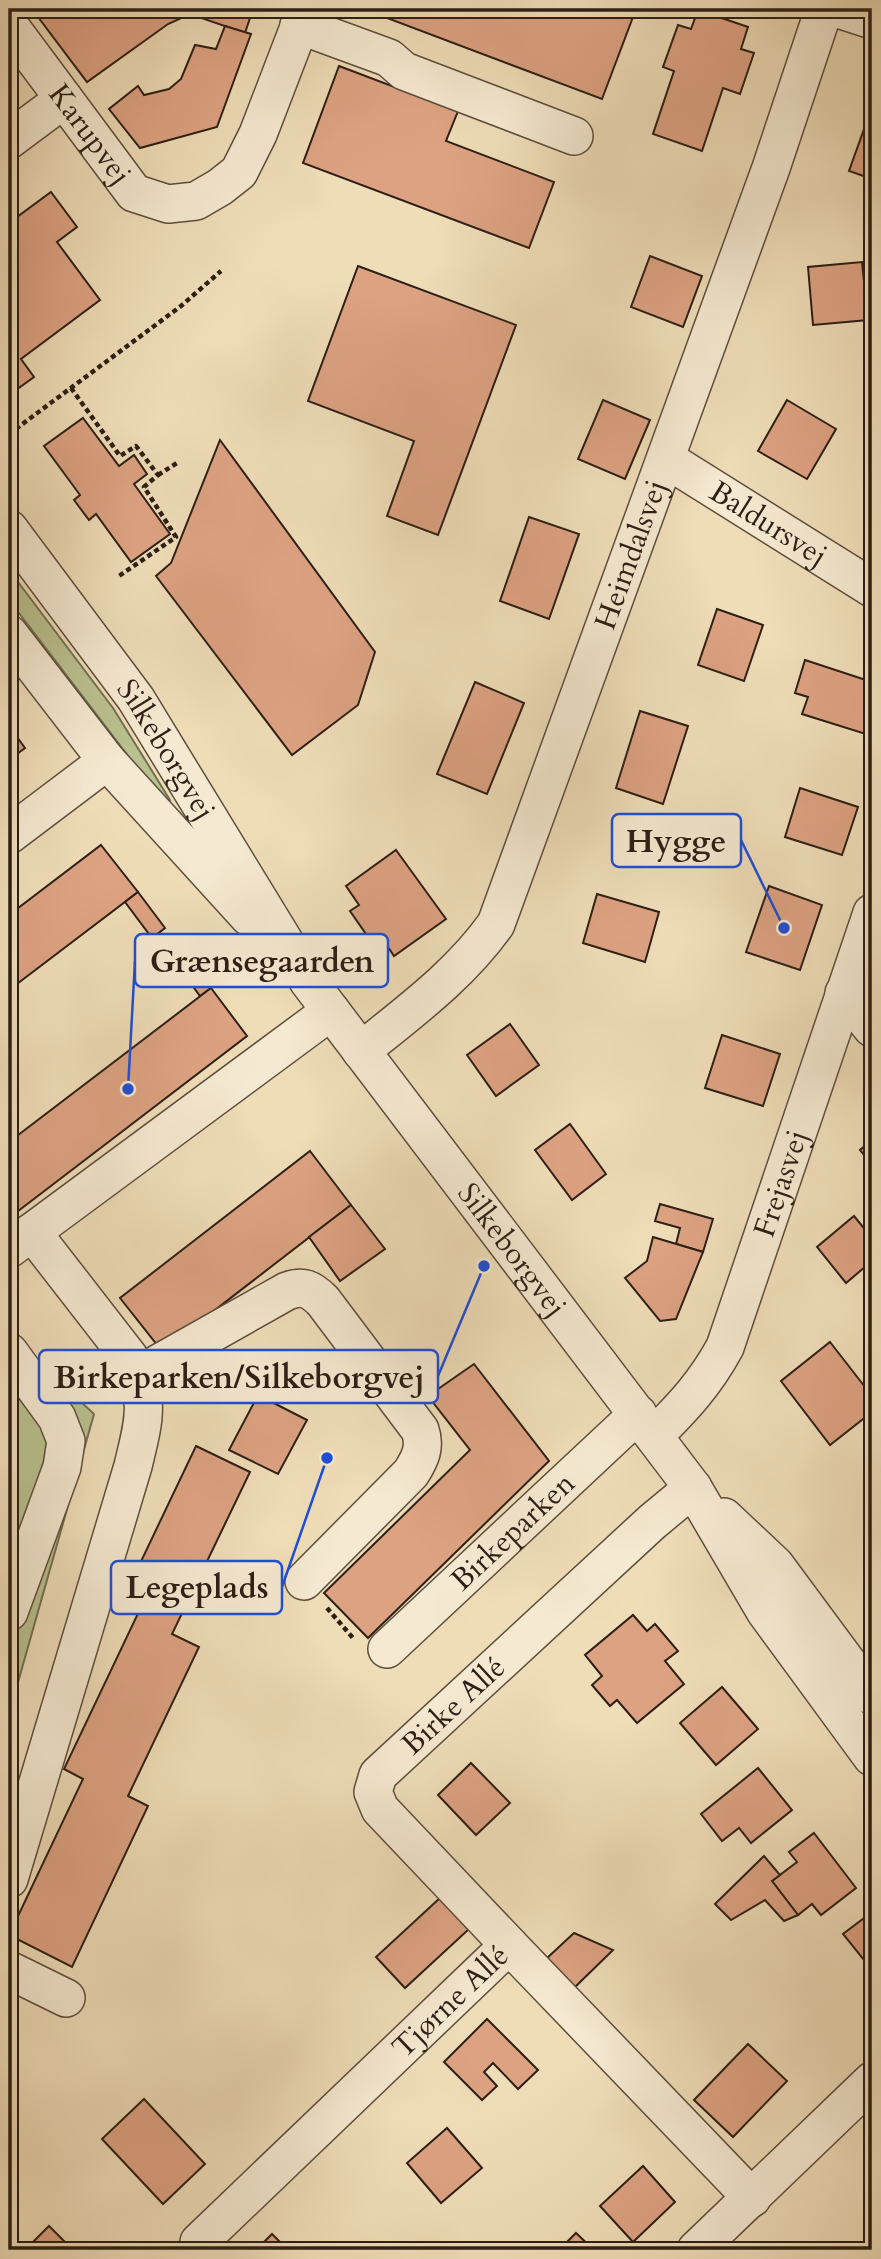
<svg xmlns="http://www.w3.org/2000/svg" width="881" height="2259" viewBox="0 0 881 2259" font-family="Cardo,serif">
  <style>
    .green { fill: #b9c18f; stroke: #727052; stroke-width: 2 }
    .building { fill: #dda282; stroke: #2c1f16; stroke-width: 2 }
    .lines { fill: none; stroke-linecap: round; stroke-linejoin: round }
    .minor-casing { stroke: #5d4e3e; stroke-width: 40 }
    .path { stroke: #2c1f16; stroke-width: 4.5; stroke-dasharray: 5 3.5; stroke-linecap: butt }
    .minor { stroke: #f5e9d1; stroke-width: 37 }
    .labels { text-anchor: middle; stroke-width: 7; stroke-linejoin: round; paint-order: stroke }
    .street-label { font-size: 30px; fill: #2c1f16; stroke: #f5e9d1 }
    .leader { fill: none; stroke: #1d4ed8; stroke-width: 2.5 }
    .callout-dot { fill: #1d4ed8; stroke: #f5e9d1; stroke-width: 2.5 }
    .callout { fill: #f5e9d1; stroke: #1d4ed8; stroke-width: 2.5 }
    .callout-label { font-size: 32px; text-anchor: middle; font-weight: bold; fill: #2c1f16 }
  </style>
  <rect width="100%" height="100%" fill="#efddb8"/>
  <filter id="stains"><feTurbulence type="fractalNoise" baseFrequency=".00286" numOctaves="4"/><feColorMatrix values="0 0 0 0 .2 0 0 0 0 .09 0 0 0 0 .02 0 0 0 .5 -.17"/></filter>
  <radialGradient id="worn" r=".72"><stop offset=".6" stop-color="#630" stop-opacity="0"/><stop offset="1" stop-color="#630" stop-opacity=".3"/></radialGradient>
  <g class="green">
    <path d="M9 570 113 708 170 800 164 803 9 600Z"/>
    <path d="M9 1335 94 1414 9 1714Z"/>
  </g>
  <g class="building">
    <path d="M32 9H253L245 33 190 14 168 24 87 82Z"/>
    <path d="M372 9H636L602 99 371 12Z"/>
    <path d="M698 10 748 27 741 49 754 53 740 94 723 88 702 151 653 134 674 71 663 67 678 25 691 29Z"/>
    <path d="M225 26 251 34 217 127 140 148 109 109 138 86 144 95 169 89 181 79 195 45 216 49Z"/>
    <path d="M339 66 458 111 446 141 554 182 529 248 303 163Z"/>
    <path d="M868 118 872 119V179L849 171Z"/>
    <path d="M51 192 77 227 57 242 100 300 21 359 34 377 9 395V223Z"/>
    <path d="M650 256 702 276 683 327 631 307Z"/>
    <path d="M862 262 868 320 813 325 808 267Z"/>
    <path d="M358 266 516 325 438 535 387 516 414 441 308 401Z"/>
    <path d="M603 400 650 420 625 479 578 459Z"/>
    <path d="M787 400 836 429 807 479 758 451Z"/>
    <path d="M83 418 119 466 134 455 147 474 134 484 170 534 131 562 96 514 89 520 74 500 80 495 44 446Z"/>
    <path d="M220 440 375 652 358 705 292 755 156 576 171 563Z"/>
    <path d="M529 517 579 534 549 619 500 601Z"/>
    <path d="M717 609 763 625 744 681 698 665Z"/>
    <path d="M805 660 872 682V736L802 714 808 697 795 693Z"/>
    <path d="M475 682 524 703 487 794 437 774Z"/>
    <path d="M640 711 688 726 663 804 616 788Z"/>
    <path d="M9 726 25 748 9 760Z"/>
    <path d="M800 788 858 807 842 855 785 837Z"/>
    <path d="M101 845 138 892 9 990V915Z"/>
    <path d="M396 850 446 919 394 956 382 938 373 944 350 911 359 905 346 886Z"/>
    <path d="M769 886 822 905 800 970 746 952Z"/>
    <path d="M138 892 165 928 152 938 125 902Z"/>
    <path d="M597 894 659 912 645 962 583 943Z"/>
    <path d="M186 954 211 988 200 996 175 962Z"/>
    <path d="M211 988 247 1036 9 1218V1142Z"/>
    <path d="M510 1024 539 1065 496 1096 467 1055Z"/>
    <path d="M722 1035 780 1054 763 1106 705 1088Z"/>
    <path d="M570 1124 606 1174 572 1200 535 1150Z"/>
    <path d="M872 1140V1165L860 1150Z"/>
    <path d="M310 1151 351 1205 162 1351 120 1298Z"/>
    <path d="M660 1204 713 1219 703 1252 676 1244 680 1228 655 1221Z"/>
    <path d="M351 1205 385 1249 340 1281 309 1237Z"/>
    <path d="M854 1216 872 1238V1261L846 1283 817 1247Z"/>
    <path d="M653 1237 703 1252 676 1319 660 1321 625 1278 647 1261Z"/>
    <path d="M830 1342 872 1396V1412L830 1445 781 1381Z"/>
    <path d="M474 1364 549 1461 368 1638 324 1593 470 1450 428 1396Z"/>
    <path d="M258 1395 307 1420 278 1474 229 1450Z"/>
    <path d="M196 1446 250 1472 172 1634 199 1647 128 1796 148 1806 72 1967 9 1935 83 1779 64 1769 143 1603 125 1595Z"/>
    <path d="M633 1615 647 1631 655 1624 678 1651 665 1661 684 1684 637 1723 617 1700 610 1706 592 1685 602 1676 585 1655Z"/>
    <path d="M722 1687 758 1729 716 1765 680 1723Z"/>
    <path d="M471 1763 510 1803 476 1835 438 1795Z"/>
    <path d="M758 1768 792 1810 751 1843 739 1828 722 1841 701 1814Z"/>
    <path d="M814 1833 856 1888 821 1915 812 1904 798 1915 772 1881 797 1862 789 1852Z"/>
    <path d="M764 1856 780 1875 772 1881 798 1915 784 1921 765 1900 731 1920 715 1904Z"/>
    <path d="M440 1898 469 1929 405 1988 376 1957Z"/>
    <path d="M872 1912V1970L843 1934Z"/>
    <path d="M574 1933 613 1950 575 1987 546 1959Z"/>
    <path d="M487 2019 538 2070 518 2089 493 2063 484 2072 497 2086 482 2100 444 2062Z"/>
    <path d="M748 2044 787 2081 733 2137 694 2100Z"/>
    <path d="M144 2099 205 2164 163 2204 102 2139Z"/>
    <path d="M447 2128 482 2168 441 2203 407 2163Z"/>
    <path d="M643 2166 675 2202 633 2242 600 2206Z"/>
    <path d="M49 2226 73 2250H25Z"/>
    <path d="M576 2233 594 2250H559Z"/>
    <path d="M272 2234 288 2250H256Z"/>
  </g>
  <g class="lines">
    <defs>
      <g id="minor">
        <path d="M838 9 872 20"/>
        <path id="s1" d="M9 25 134 193 168 204 196 201 220 187 239 172 258 134 306 9"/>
        <path d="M299 25 389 58 404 71 574 136"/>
        <path d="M9 140 64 99"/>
        <path id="s2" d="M666 459 872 588"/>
        <path id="s3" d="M9 529 136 699 309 982 693 1488 765 1611 872 1757"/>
        <path d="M9 634 107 761 249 917"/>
        <path d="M9 835 107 761"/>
        <path d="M844 993 872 1028"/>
        <path id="s4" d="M361 1051C409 1012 460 975 496 924L771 168 824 9"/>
        <path d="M9 1249 331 1011"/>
        <path d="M9 1352 57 1418 66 1441 62 1467 9 1612"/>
        <path d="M138 1375 287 1291C303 1285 311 1289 323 1301L420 1430C426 1447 420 1459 411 1473L304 1581"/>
        <path id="s5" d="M654 1436C683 1407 705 1384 725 1347L872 913"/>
        <path d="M724 1517 775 1565 872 1696"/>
        <path id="s6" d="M387 1649 638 1414"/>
        <path d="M9 1879 133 1466C144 1420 151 1400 129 1357L32 1232"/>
        <path id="s7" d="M509 1945 380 1809 373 1792 378 1775 652 1522 693 1488"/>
        <path d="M9 1970 66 1998"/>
        <path id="s8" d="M199 2242 509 1945 752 2198"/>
        <path d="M696 2250 872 2081"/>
      </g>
    </defs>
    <use href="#minor" class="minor-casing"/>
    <g class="path">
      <path d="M71 388 120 456 136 446 158 475 144 487 176 537 119 576"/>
      <path d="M9 434 181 306 221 271"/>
      <path d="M158 475 177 463"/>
      <path d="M327 1608 353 1638"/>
    </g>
    <use href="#minor" class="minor"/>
  </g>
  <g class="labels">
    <g class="street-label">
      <text dy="10" stroke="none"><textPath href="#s1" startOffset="136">Karupvej</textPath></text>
      <text dy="10" stroke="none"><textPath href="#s2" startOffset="121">Baldursvej</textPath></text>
      <text dy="10" stroke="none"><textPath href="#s4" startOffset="579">Heimdalsvej</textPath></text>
      <text dy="10" stroke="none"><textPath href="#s3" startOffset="271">Silkeborgvej</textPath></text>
      <text dy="10" stroke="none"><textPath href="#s5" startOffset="287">Frejasvej</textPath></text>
      <text dy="10" stroke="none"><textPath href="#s3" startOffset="880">Silkeborgvej</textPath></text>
      <text dy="10" stroke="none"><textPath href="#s6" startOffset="172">Birkeparken</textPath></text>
      <text dy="10" stroke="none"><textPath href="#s7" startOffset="326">Birke Allé</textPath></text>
      <text dy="10" stroke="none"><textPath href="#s8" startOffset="348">Tjørne Allé</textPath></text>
    </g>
  </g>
  <path class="leader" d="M784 928L741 840M128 1089L135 961M484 1266L438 1376M327 1458L282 1587"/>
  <g class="callout-dot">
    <circle cx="784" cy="928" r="7"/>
    <circle cx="128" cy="1089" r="7"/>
    <circle cx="484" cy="1266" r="7"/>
    <circle cx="327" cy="1458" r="7"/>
  </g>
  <g class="callout">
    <rect x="612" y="814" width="129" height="53" rx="7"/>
    <rect x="135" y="934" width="253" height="53" rx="7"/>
    <rect x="39" y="1350" width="399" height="53" rx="7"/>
    <rect x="111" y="1561" width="171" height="53" rx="7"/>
  </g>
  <g class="callout-label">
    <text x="676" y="852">Hygge</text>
    <text x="262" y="972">Grænsegaarden</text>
    <text x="239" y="1388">Birkeparken/Silkeborgvej</text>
    <text x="197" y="1598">Legeplads</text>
  </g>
  <rect width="881" height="2259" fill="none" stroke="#efddb8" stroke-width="35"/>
  <rect x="10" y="10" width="860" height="2238" fill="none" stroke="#2c1f16" stroke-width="3.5"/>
  <rect x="18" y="18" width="846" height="2224" fill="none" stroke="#2c1f16" stroke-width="2"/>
  <rect width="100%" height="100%" filter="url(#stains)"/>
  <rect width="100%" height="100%" fill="url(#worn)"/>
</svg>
